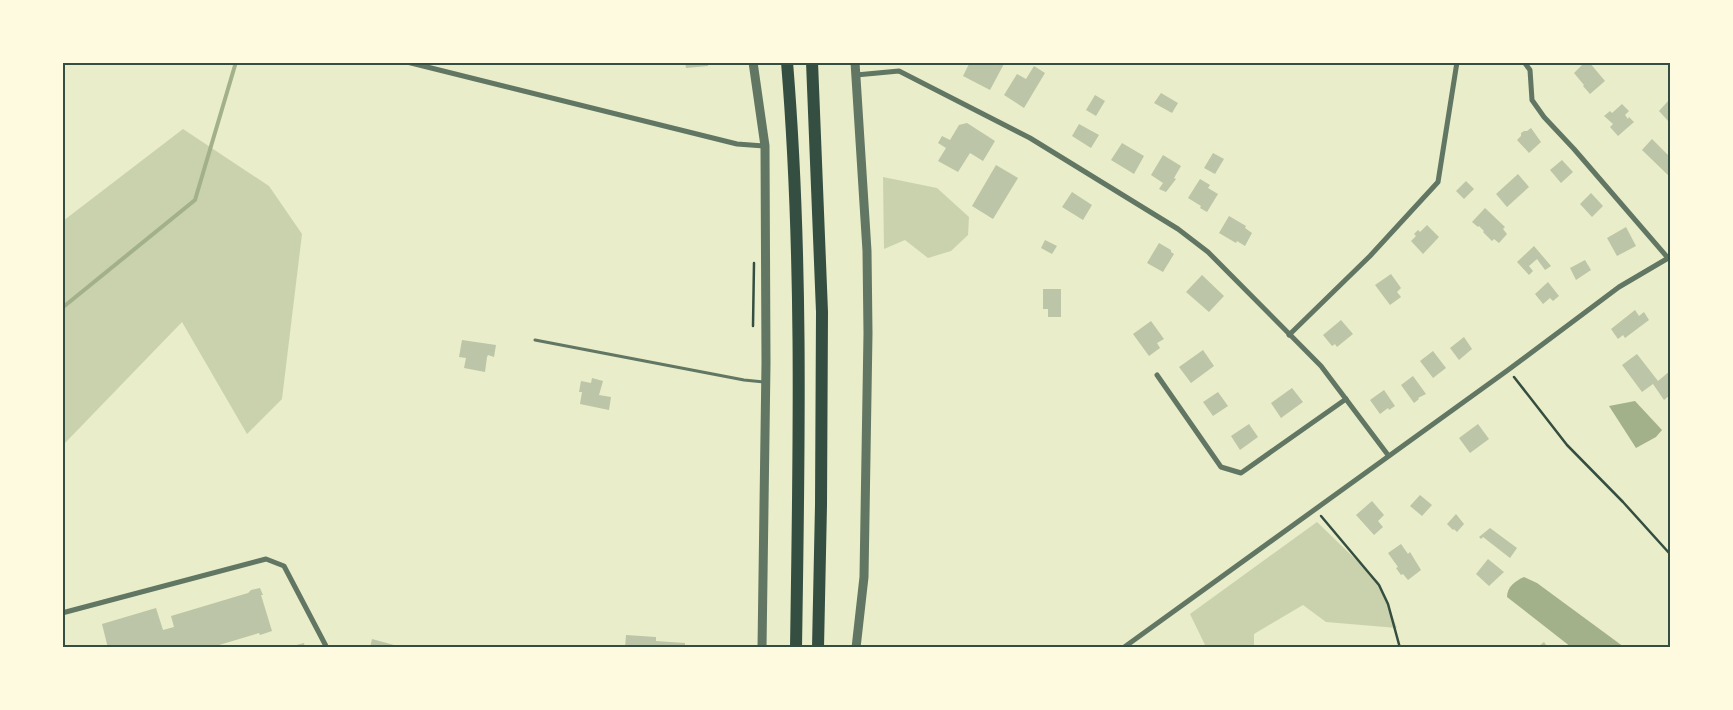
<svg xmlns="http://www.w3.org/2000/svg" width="1733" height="710" viewBox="0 0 1733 710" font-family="Lato,sans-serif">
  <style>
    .green { fill: #cad2ad }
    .water { fill: #a3b18a }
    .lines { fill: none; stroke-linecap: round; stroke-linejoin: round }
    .stream { stroke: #a3b18a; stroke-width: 4 }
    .building { fill: #bcc5a7 }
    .path { stroke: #344e41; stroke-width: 2.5 }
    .service { stroke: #617663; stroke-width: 3 }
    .minor { stroke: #617663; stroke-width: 5 }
    .tertiary { stroke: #617663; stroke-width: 9 }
    .motorway { stroke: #344e41; stroke-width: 12 }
    .neatline { fill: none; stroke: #344e41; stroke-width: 2 }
  </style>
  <rect width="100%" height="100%" fill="#e9edc9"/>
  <g class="green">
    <path d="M183 129 269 186 302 234 282 399 247 434 182 322 65 443H63V221Z"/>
    <path d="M883 177 937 188 969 217 968 235 951 251 928 258 905 240 884 249Z"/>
    <path d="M1317 522 1379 582 1397 628 1326 622 1303 605 1254 634V647H1206L1190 614Z"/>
  </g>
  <g class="water">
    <path d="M1635 401 1662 430 1656 437 1636 448 1609 406Z"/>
    <path d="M1524 577 1537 583 1624 647H1571L1507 597C1507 587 1515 581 1524 577Z"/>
  </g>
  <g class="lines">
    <path class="stream" d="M62 308 195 200 236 62"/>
  </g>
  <g class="building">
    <path d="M685 62H708V66L686 68Z"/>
    <path d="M970 62H1005L990 90 963 76Z"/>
    <path d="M1585 62H1589L1605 81 1590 94 1583 86 1584 85 1574 73Z"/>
    <path d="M1034 66 1045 73 1024 108 1004 95 1017 74 1026 79Z"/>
    <path d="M1161 93 1178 103 1172 113 1154 103Z"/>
    <path d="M1095 95 1105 101 1096 116 1086 110Z"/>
    <path d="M1670 99V123L1659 111Z"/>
    <path d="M1622 104 1629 111 1625 115 1628 119 1629 117 1634 122 1618 136 1610 127 1613 124 1604 116 1610 111 1612 113Z"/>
    <path d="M967 123 995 141 983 161 970 153 958 172 938 161 946 148 938 143 942 136 950 140 959 125Z"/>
    <path d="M1079 124 1099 135 1091 148 1072 136Z"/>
    <path d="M1531 128 1541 142 1529 153 1517 140 1521 136V133L1524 131H1527Z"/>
    <path d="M1652 139 1670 157V177L1642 150Z"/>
    <path d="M1122 143 1144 156 1134 174 1111 160Z"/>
    <path d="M1213 153 1224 159 1215 174 1204 168Z"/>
    <path d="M1163 155 1181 166 1174 178 1176 179 1166 192 1159 189 1163 183 1151 175Z"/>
    <path d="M1562 160 1573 172 1561 183 1550 170Z"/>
    <path d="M996 165 1018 178 993 219 972 206Z"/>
    <path d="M1518 174 1529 187 1507 207 1496 194Z"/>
    <path d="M1200 179 1210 185 1208 188 1218 194 1207 212 1200 208 1201 206 1188 198Z"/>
    <path d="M1466 181 1474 189 1464 199 1456 191Z"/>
    <path d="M1072 192 1092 205 1083 220 1062 207Z"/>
    <path d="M1591 193 1603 206 1592 217 1580 204Z"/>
    <path d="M1485 208 1505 227 1503 229 1507 234 1499 243 1494 239 1492 241 1483 232 1484 231 1479 226 1478 227 1472 222Z"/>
    <path d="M1229 216 1246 226 1245 228 1252 233 1245 246 1237 241 1236 243 1219 233Z"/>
    <path d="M1427 225 1439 237 1423 254 1411 241 1416 236 1414 234 1418 230 1420 232Z"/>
    <path d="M1626 227 1636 246 1617 256 1607 238Z"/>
    <path d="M1045 240 1057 246 1052 254 1041 248Z"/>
    <path d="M1159 243 1171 250V252L1174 254 1163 272 1147 263Z"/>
    <path d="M1534 246 1551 266 1545 270 1537 259 1529 266 1533 271 1529 275 1517 262Z"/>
    <path d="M1585 260 1591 270 1576 280 1570 268Z"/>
    <path d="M1391 274 1401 288 1397 292 1401 297 1390 305 1375 285Z"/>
    <path d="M1202 275 1224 296 1209 312 1186 292Z"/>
    <path d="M1548 282 1559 296 1553 301 1550 298 1543 304 1535 294Z"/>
    <path d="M1043 289H1061V317H1048V309H1043Z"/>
    <path d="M1635 310 1639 316 1644 312 1649 320 1625 338 1623 335 1618 339 1611 329Z"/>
    <path d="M1341 320 1353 334 1337 347 1335 344 1332 346 1323 335Z"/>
    <path d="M1151 321 1164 339 1157 343 1160 348 1149 356 1133 334Z"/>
    <path d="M1464 337 1472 349 1459 360 1450 348Z"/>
    <path d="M462 340 496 345 494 357 488 355 487 357 485 372 464 368 466 358 459 357Z"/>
    <path d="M1203 350 1214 366 1191 383 1179 367Z"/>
    <path d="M1433 351 1446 368 1433 378 1420 361Z"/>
    <path d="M1637 354 1658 381 1670 371V395L1664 400 1653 384 1642 392 1622 365Z"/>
    <path d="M1413 376 1426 394 1418 398 1419 399 1414 403 1401 385Z"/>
    <path d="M592 378 603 381 599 395 611 397 609 410 580 404 582 392H579L581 381 591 383Z"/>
    <path d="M1292 388 1303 402 1281 418 1271 403Z"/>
    <path d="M1384 390 1395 406 1389 410 1388 408 1380 414 1370 400Z"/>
    <path d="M1218 392 1228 406 1213 416 1203 402Z"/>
    <path d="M1249 424 1258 437 1240 450 1231 436Z"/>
    <path d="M1478 424 1489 439 1470 453 1459 438Z"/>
    <path d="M1420 495 1432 505 1422 516 1410 506Z"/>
    <path d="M1372 501 1384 515 1378 521 1383 527 1374 535 1356 515Z"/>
    <path d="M1456 514 1464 524 1457 532 1454 529 1453 530 1447 524Z"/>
    <path d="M1490 528 1517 548 1510 558 1483 537 1481 539 1479 537Z"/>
    <path d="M1401 544 1408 554 1410 552 1421 570 1408 580 1403 574 1401 575 1396 568 1398 567 1388 553Z"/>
    <path d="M1488 559 1504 572 1489 586 1476 574Z"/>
    <path d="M260 588 263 595H261L272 631 260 635 259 633 209 648H108L102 624 156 608 163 630 174 627 171 616 248 593 251 590Z"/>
    <path d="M626 635 656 637V641L685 643V648H625Z"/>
    <path d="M372 639 394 645V648H370Z"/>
    <path d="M1544 642 1548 648H1537Z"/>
    <path d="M304 643 305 648H289V647Z"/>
  </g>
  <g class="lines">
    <g class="path">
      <path d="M753 326 754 263"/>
      <path d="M1514 377 1567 445 1623 502 1670 554"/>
      <path d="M1321 516 1379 585 1388 604 1400 648"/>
    </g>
    <path class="service" d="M535 340 744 380 765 382"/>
    <g class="minor">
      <path d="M407 62 737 144 765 146"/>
      <path d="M1524 62 1530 70 1532 100 1544 117 1574 149 1668 258"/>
      <path d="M856 75 899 71 1030 138 1178 229 1208 252 1321 366 1388 455"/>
      <path d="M1289 335 1370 256 1438 182 1457 62"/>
      <path d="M1157 375 1221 467 1241 473 1346 399"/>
      <path d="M62 613 266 559 284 566 327 648"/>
      <path d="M1123 648 1508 370 1619 287 1670 257"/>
    </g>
    <g class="tertiary">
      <path d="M753 62 765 146 766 363 762 648"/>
      <path d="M855 62 867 251 868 333 864 577 856 648"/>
    </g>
    <g class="motorway">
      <path d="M787 62C803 257 799 452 796 648"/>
      <path d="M812 62 822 312 821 505 818 648"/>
    </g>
  </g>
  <rect width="1733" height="710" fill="none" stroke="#fefae0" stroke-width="128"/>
  <rect x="64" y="64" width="1605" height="582" class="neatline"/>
</svg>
